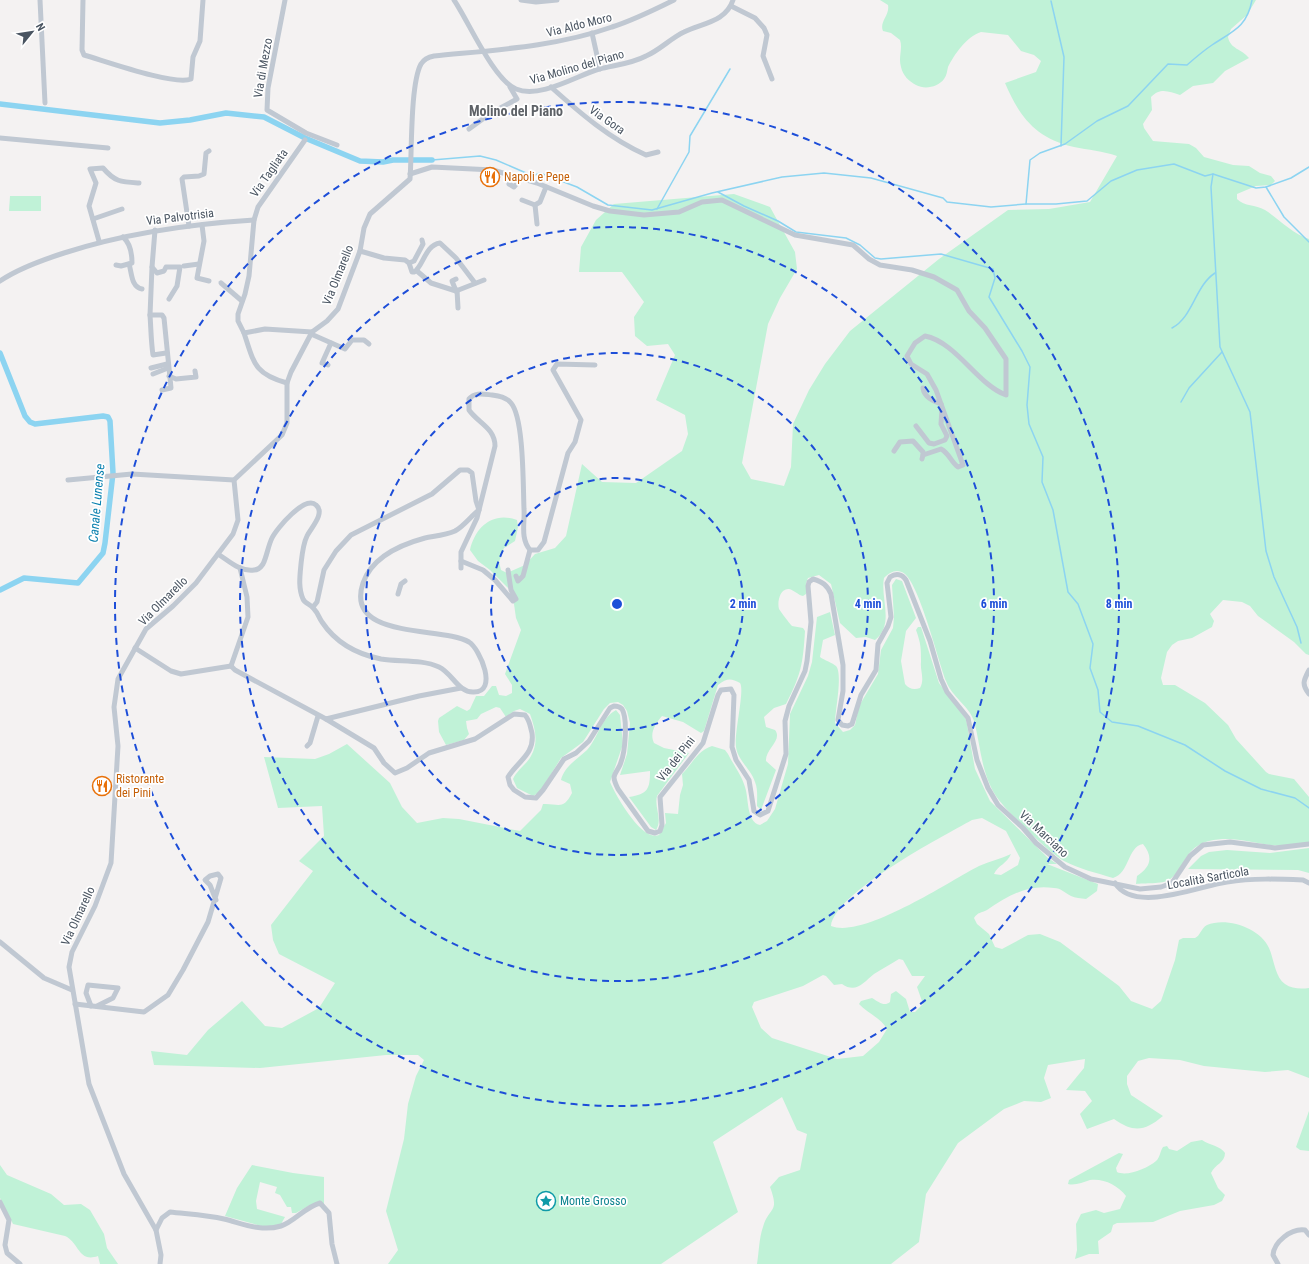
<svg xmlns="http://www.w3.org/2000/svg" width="1309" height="1264" viewBox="0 0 1309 1264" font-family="'Roboto Condensed',sans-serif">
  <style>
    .green { fill: #c0f2d7; fill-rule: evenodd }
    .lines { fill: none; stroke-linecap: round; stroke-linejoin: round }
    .stream { stroke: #8cd4f1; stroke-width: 1.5 }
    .canal { stroke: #8cd4f1; stroke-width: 5.5 }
    .minor { stroke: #c0c8d2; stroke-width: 5 }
    .ring { fill: none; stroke: #1d4ed8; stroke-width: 2; stroke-dasharray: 7 5 }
    .labels { text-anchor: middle; stroke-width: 3.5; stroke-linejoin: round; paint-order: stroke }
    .street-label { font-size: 12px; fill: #495461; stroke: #fff }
    .food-label { font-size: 12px; fill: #c56008; stroke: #fff; text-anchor: start }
    .culture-label { font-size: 12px; fill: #0d838f; stroke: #fff; text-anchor: start }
    .water-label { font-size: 13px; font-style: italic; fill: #077fae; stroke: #fff }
    .quarter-label { font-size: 14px; font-weight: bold; fill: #5e6267; stroke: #fff }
    .centre { fill: #1d4ed8; stroke: #fff; stroke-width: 2 }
    .ring-label { font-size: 12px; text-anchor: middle; font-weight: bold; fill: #1d4ed8; stroke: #fff; stroke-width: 3.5; stroke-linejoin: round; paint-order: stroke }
  </style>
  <rect width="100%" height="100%" fill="#f4f2f2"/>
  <g class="green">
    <path d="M880 0H1256L1247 15 1231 29 1228 37C1230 49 1242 49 1249 58L1225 71 1213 83 1193 86 1180 95C1169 92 1161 87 1151 97L1152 110 1143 124 1144 128 1153 141 1189 144 1196 148 1204 157 1233 165 1249 166 1260 173 1271 176 1275 181 1271 185 1256 186 1237 194V199C1245 207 1255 204 1265 210 1279 219 1293 234 1309 239V655L1306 654 1294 642 1258 616 1250 606 1242 602 1223 600 1210 614 1214 621 1212 627 1192 638 1178 641 1172 645 1167 652 1161 678 1163 685H1175L1205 703 1228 725 1236 739 1266 772 1269 774 1294 779 1309 797V842C1302 844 1295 845 1288 846 1261 847 1237 834 1209 841 1184 847 1185 869 1169 880 1163 884 1143 883 1136 884L1137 876C1150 867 1154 858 1143 844 1127 847 1130 873 1113 878 1097 873 1079 869 1064 861 1049 853 1006 811 996 796 981 773 981 747 974 721 969 706 952 697 946 681 938 660 920 587 905 574 897 568 890 572 884 578 880 599 895 624 875 640L866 637 856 638 840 623 831 584 819 575 808 578 806 583V594L803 596C798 595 794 590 789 589 780 588 777 602 779 609 781 612 789 623 792 626L803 628 805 631C803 664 801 675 786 704L774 708 764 717 766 727 775 730C783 740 765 749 766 761L776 770 761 810 757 806C757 798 758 789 755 782 751 769 738 761 736 747 734 733 745 690 740 683 731 678 727 678 718 685L704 731 701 733 683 722 662 716C656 723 649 733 654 743L664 748 689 753 657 796C654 808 663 819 656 830L651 827 629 797C648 794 650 789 650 771L620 775 627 754 630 723 627 711 623 705 618 702 610 703 604 709 583 742 561 758 540 792 533 796 517 788 513 779C517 770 526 765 531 756 539 742 535 728 530 714L520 709 514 711 506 717 500 708 496 707 481 714 477 719 466 721 467 728 469 734 464 740 446 745 439 732 438 721 439 718 457 706 467 711 470 709 476 696H484L492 686H496L499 695 506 696 512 693V685L505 674 521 630 516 618 514 604 510 590 490 570 478 561 470 550C475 527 493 511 517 520L518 527 515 541 504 548 499 562 501 570 507 573 525 565 535 554 555 548 566 536 582 464 602 482 636 483 682 451 688 434 685 415 656 400 675 355 668 344 647 346 635 336 634 317 644 302 622 272H579L581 247 596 220 614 204 734 194 770 207 795 252 797 269 780 298 768 324 742 463 751 479 784 486 791 467 793 424 809 390 825 364 850 331 939 259 1008 210 1049 209 1090 202 1117 156C1103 151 1088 150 1074 147 1036 138 1020 118 1005 83L1036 72 1041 61 1034 55 1021 51 1008 35 981 32C967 36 954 55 948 67 947 71 947 75 944 79 938 87 925 90 916 85 909 81 903 76 901 67 898 57 903 49 900 40L891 33 883 31C879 22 890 15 888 5Z"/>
    <path d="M10 196H41V211H9Z"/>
    <path d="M896 579 902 581 916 618 906 631 901 661 905 684C909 689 914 690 920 688 925 679 920 671 921 662 921 648 921 644 916 630L918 627H921L939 683 966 719 975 769 990 801 1048 858 1057 864H1047L1098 884 1097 891 1086 899C1081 898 1075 898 1071 896 1065 893 1061 888 1054 888 1027 884 1008 896 987 910 981 913 978 912 974 918L977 924 989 934 995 947 1002 949 1028 935 1040 934 1060 942 1119 986 1131 1001 1152 1009 1161 1001 1175 960 1179 940 1183 938H1195C1201 935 1201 928 1207 925 1227 917 1260 928 1269 948 1274 959 1275 977 1285 984 1292 989 1301 989 1309 988V1078L1288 1070 1265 1072 1204 1066 1180 1060 1149 1058 1138 1061 1127 1076V1084L1131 1095 1163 1116C1145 1131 1134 1133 1114 1119L1087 1129 1080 1114 1092 1101 1085 1091 1066 1090 1084 1068 1085 1059 1048 1065 1044 1078 1051 1098 1041 1102 1024 1101 1004 1109 958 1143 926 1194 919 1242 891 1264H757C759 1252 759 1238 763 1227 769 1206 780 1214 770 1187L779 1177 800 1170 807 1134 797 1130 782 1097 713 1142 738 1212 661 1264H388L398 1250 386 1211 404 1139 408 1104 416 1076 424 1060 418 1055H386L260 1068 154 1065 151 1051 187 1055 208 1030 242 1001 265 1026 282 1028 319 1008 335 983 279 954 273 940 271 925 313 871 299 861 324 836 322 806 278 808 264 757 315 759 329 754 347 744 390 783 402 807 417 823 443 818 459 819 520 831 541 810 543 804C558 803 563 811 572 793L570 784 561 780C564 767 577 759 587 750 598 738 601 718 616 710L620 715 623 744 610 782C616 796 642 842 659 835L666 823 665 813 678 814 680 795 683 785 682 774C693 763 697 751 712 746L725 750 728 754C733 764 742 776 745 787 749 798 746 822 760 825L767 821 775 809 788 764 790 714 808 676 812 662 817 617 830 612 835 635 823 640 820 657C824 660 833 663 836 666 843 674 835 711 835 723L843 732 850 730 855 725 859 706 878 674 881 650 893 628 894 617 892 585ZM982 818 1006 831 1020 858 1018 865 1001 875 994 874C998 865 1007 864 1011 854 1001 859 990 861 979 866 948 882 863 939 831 926 835 892 942 837 972 820ZM899 959 903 960 912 976H925L917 987 923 1004 915 1012H910L906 999 896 991 891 994 890 1002C884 1007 879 1002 872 998L861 1001 859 1004C867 1013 881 1018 887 1029L879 1042 863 1056 837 1059 772 1038 761 1028 752 1007 754 1002 803 986 823 975 826 976 834 985 842 984C856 994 864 982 874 974 882 969 891 964 899 959Z"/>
    <path d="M1309 848V873L1298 870 1188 869 1201 856 1209 852 1227 850 1270 853Z"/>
    <path d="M1309 1111V1151L1300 1150 1296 1147Z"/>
    <path d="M1202 1140C1209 1145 1221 1146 1225 1153 1225 1163 1215 1164 1211 1173L1218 1188 1225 1195 1222 1201 1214 1205 1180 1211 1153 1222 1117 1223 1113 1225 1111 1232 1098 1241 1099 1254H1089L1075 1259 1077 1250 1076 1224 1081 1214 1096 1210 1104 1213 1120 1209 1126 1196C1118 1185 1103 1178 1090 1180 1083 1182 1075 1186 1068 1184L1069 1180 1119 1153 1123 1154 1116 1168 1117 1172C1127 1177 1148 1168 1156 1161 1160 1158 1160 1151 1163 1147L1167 1146 1169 1149 1177 1151 1191 1142Z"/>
    <path d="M0 1165 7 1175 51 1194 64 1205 81 1204 90 1210 104 1234 107 1248 118 1264H100L98 1256C78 1263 79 1242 65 1236L13 1224 0 1198Z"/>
    <path d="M252 1165 293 1173 324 1177V1204L310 1205 296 1213H292L291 1207H287L280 1195 275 1193 277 1187 260 1182 256 1201 257 1209 285 1217 281 1224 265 1227 225 1216 237 1188Z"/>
  </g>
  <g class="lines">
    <g class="stream">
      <path d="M1051 1 1064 57 1061 146"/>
      <path d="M432 160 480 156 496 160 533 176 540 173 577 187 608 205 652 210 712 193 782 177 824 173 871 178 943 198 947 202 991 207 1026 204H1056L1087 201 1111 181 1137 170 1174 164 1205 176 1213 174 1256 188 1266 187 1291 178 1309 167"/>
      <path d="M1213 174 1211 187 1220 347 1250 412 1266 551 1274 577 1297 627 1301 643"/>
      <path d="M1266 187 1284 217 1309 242"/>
      <path d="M718 192 744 206 778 221 796 232 846 238 860 245 875 258 881 259 941 254 993 269 995 278 989 297 1022 351 1030 367 1027 405 1029 424 1043 457 1042 482 1053 510 1068 592 1078 604 1093 644 1090 668 1098 690 1100 712 1112 722 1138 726 1185 745 1225 771 1261 789 1295 798 1309 808"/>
      <path d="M1026 204 1030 160 1040 153 1065 144 1097 121 1128 106 1168 64 1187 65C1195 58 1203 51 1212 45 1233 31 1247 27 1252 0"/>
      <path d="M657 209 689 152 690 136 730 69"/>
      <path d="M1172 328C1193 317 1195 286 1215 273"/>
      <path d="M1181 402 1189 388 1222 352"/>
    </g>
    <g class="canal">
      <path d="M0 104 160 123 190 120 226 113 264 117 305 138 360 161 383 162 393 160H432"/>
      <path d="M0 353 25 416 30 422 35 424 103 416 108 417 110 421 113 473 105 543 103 553 78 583 24 578 0 590"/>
    </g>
    <g class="minor">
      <path d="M40 0 45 103"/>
      <path d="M83 0 82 50 84 55C105 61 175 86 191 79L193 57 200 41 203 0"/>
      <path d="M285 0 268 88 267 110 306 133 337 145"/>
      <path d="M454 0C469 22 493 79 516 89 540 99 576 76 599 69 615 65 631 64 646 56 660 50 671 38 684 32 702 23 726 22 733 0"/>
      <path d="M521 0 536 2 557 0"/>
      <path d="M731 6 755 18 764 28 767 35 763 56 772 79"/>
      <path d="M592 33 600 69"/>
      <path d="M551 87C580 113 610 139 646 155L658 152"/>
      <path d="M469 129 491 113 517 99 510 87"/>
      <path d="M0 138 108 148"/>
      <path d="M305 140 258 207 254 220 249 276 245 294 238 314V321L244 333 265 329 312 332"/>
      <path d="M410 174 432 167 493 170 537 183 593 206 610 211 644 215 679 212 702 202 722 200 795 235 853 245 869 259 880 265 912 270 934 277 957 290 969 311 985 328 1006 359V395C978 385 956 342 925 336L915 343 907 356 911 364 927 374 936 390 963 465 958 467C951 462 949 453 941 449L923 455 922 459"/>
      <path d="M509 184 514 187 521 178"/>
      <path d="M522 200 535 205 540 202 546 187"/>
      <path d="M535 205 537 224"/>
      <path d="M93 219 122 209"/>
      <path d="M202 225 204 241 197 278 209 281"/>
      <path d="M189 226 182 179 184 177 199 176 204 174 206 153 209 151"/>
      <path d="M155 230 152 267 157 273 164 271 166 267H180L177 286 169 299"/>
      <path d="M99 241 89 206 96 183 90 169 103 168C115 182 121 182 139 183"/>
      <path d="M360 251 384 258 405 260 409 263 412 272H414C423 267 425 245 440 243L456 258 475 283"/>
      <path d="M409 263 414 261 423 244 422 240"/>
      <path d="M129 264C132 273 131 287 142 289"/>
      <path d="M116 265 121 266 132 263C132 253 130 243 123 237"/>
      <path d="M184 266 199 264"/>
      <path d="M152 267 150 315H162L164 318 171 388 162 390"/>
      <path d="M417 271 431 283 456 291 484 280"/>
      <path d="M0 281C19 268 42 260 64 253 126 233 190 224 254 220"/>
      <path d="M221 283 242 301"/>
      <path d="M457 290 458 308"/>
      <path d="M456 291 452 281 456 279"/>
      <path d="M150 315C151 329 151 341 153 355L166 353"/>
      <path d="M244 333C254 363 254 374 287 383"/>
      <path d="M311 334 345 349 352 340H364L369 344"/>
      <path d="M328 365 322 363 331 343"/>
      <path d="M151 368 167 364"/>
      <path d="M153 374 168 368"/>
      <path d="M169 376 176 379 196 377 195 371"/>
      <path d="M923 388C924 397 933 401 941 404"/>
      <path d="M916 426 929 443 934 444 945 440 947 436 941 424 942 409"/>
      <path d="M894 451 900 442 913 441 923 452V455"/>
      <path d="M68 480 132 474 234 480"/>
      <path d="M218 554C229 561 240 572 254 570 258 570 261 567 263 564 267 556 268 546 272 538 277 528 305 495 316 505 326 513 310 529 307 536 303 544 302 555 301 564 300 575 298 588 303 599 305 604 311 604 314 609 318 613 319 618 322 622 336 643 356 654 381 659 399 662 422 659 439 667 452 673 458 692 473 692 499 693 480 649 469 642 442 626 344 640 363 583 372 557 399 545 425 538 435 536 446 535 455 531 464 526 471 516 479 510L476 501 472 473 468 470H460L432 494 351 535 336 551 324 570 317 602 313 607"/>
      <path d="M461 561 483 570 495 580 513 601 516 599 511 590 508 570"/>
      <path d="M461 568V552L477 518 495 446C495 428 478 423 469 410V399C475 392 483 394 492 395 499 396 506 397 511 403 524 418 523 486 524 509 525 523 520 538 530 550H538L544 542 568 453 575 442 581 420 553 370 557 364 595 365"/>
      <path d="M516 576 518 581 523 576 530 550"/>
      <path d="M398 594 401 584 405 581"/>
      <path d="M135 648 171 671 181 674 231 666"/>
      <path d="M231 666 235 670 326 719 419 696 461 688"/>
      <path d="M231 666 248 617 247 597 240 568"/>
      <path d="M1309 670C1304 680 1301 684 1309 694"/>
      <path d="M326 719 374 748 384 763 395 773 407 768 429 753 475 739 514 714 525 715C530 721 530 726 532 733 535 754 518 761 508 777L510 785 514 790 525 797 536 798 543 790 564 759 576 753 589 741 610 708 614 706C617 706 620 707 622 709 628 719 625 752 621 762 620 767 615 772 614 777 614 781 616 785 618 789L648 831 655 833 660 831 662 825 660 797 703 743 718 695 721 690 731 689 734 695 732 747 736 760 749 780 754 811 760 815 768 811 786 754 785 721 789 706 805 671 807 661 811 622 808 586 809 582 813 579C823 582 827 585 831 594L843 665V691L838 720 842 725 848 726 852 724 861 695 876 670 878 644 888 626 891 617 887 583 890 577C896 573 902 574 906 580L930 641 941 679 947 692 968 718 977 760 988 788 998 805 1023 828 1036 843 1065 867 1091 879 1140 889 1161 887 1172 883 1190 856 1203 845 1230 842 1275 848 1309 844"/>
      <path d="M307 746 310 743 318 716"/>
      <path d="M1115 883C1134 914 1199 886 1227 882 1253 878 1278 879 1303 880L1309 883"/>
      <path d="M0 942 44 978 72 990"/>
      <path d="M75 1004 144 1012 168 995 183 970 208 922 221 878 218 874 210 876 205 880 210 885 216 900"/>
      <path d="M91 1006 86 993 88 985 118 988 113 998 97 1006"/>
      <path d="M0 1202 9 1220 5 1245 7 1253 20 1264"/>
      <path d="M156 1230 162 1218 170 1212C187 1214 207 1215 224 1219 244 1224 261 1232 281 1226 294 1222 305 1207 320 1203L329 1213 332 1244 337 1264"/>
      <path d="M160 1264 161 1255 156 1230 124 1174 89 1084 69 967 72 952 95 906 111 863 118 746 114 707 118 679 146 629 173 606 196 583 233 534 238 520 234 480 282 435 287 423V383L291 372 312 332 327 321 338 309 360 251 364 228 370 214 410 179C412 154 410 84 421 64 424 59 429 57 434 56 493 50 555 47 612 27 634 20 654 10 674 0"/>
      <path d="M1278 1264 1273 1255C1274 1242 1291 1228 1305 1230L1309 1235"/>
    </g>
  </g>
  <g class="ring">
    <circle cx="617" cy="604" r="126"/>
    <circle cx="617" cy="604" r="251"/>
    <circle cx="617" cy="604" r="377"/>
    <circle cx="617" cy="604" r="502"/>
  </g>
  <defs>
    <symbol id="restaurant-ring" viewBox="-11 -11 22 22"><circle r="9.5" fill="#fff" stroke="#e8710a" stroke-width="1.5"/><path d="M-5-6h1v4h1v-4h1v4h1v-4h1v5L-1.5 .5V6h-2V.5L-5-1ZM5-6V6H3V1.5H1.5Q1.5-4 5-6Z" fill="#e8710a"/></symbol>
    <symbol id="sight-ring" viewBox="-11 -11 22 22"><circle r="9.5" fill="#fff" stroke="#0f9aa8" stroke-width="1.5"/><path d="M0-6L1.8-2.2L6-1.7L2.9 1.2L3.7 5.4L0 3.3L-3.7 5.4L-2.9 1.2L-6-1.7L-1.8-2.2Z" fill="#0f9aa8"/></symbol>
  </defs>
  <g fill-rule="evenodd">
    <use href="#restaurant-ring" x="479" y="166" width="22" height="22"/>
    <use href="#restaurant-ring" x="91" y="775" width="22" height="22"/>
    <use href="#sight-ring" x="535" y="1190" width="22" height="22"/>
  </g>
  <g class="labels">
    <g class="street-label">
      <text transform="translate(579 25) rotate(-14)" y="4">Via Aldo Moro</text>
      <text transform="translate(577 67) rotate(-16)" y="4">Via Molino del Piano</text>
      <text transform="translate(263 68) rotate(-80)" y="4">Via di Mezzo</text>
      <text transform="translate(607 120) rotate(35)" y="4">Via Gora</text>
      <text transform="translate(269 173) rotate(-55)" y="4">Via Tagliata</text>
      <text transform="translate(180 217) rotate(-7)" y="4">Via Palvotrisia</text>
      <text transform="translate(338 275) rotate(-68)" y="4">Via Olmarello</text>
      <text transform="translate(163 601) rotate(-45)" y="4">Via Olmarello</text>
      <text transform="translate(676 759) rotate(-52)" y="4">Via dei Pini</text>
      <text transform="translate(1044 834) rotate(43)" y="4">Via Marciano</text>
      <text transform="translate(1208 878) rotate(-10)" y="4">Località Sarticola</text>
      <text transform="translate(78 916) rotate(-65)" y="4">Via Olmarello</text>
    </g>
    <g class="food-label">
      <text x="504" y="181">Napoli e Pepe</text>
      <text x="116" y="783">Ristorante<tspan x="116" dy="14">dei Pini</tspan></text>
    </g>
    <g class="culture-label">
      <text x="560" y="1205">Monte Grosso</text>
    </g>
    <g class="water-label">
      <text transform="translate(96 503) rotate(-85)" y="5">Canale Lunense</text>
    </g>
    <g class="quarter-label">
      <text x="516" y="116">Molino del Piano</text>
    </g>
  </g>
  <circle cx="617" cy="604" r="6" class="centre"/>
  <g class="ring-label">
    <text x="743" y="608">2 min</text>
    <text x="868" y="608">4 min</text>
    <text x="994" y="608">6 min</text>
    <text x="1119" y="608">8 min</text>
  </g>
  <g transform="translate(32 32) rotate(60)" stroke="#ffffff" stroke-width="3" paint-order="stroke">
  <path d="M0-3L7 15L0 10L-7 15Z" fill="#495461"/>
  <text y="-6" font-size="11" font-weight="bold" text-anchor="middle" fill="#495461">N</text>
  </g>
</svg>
